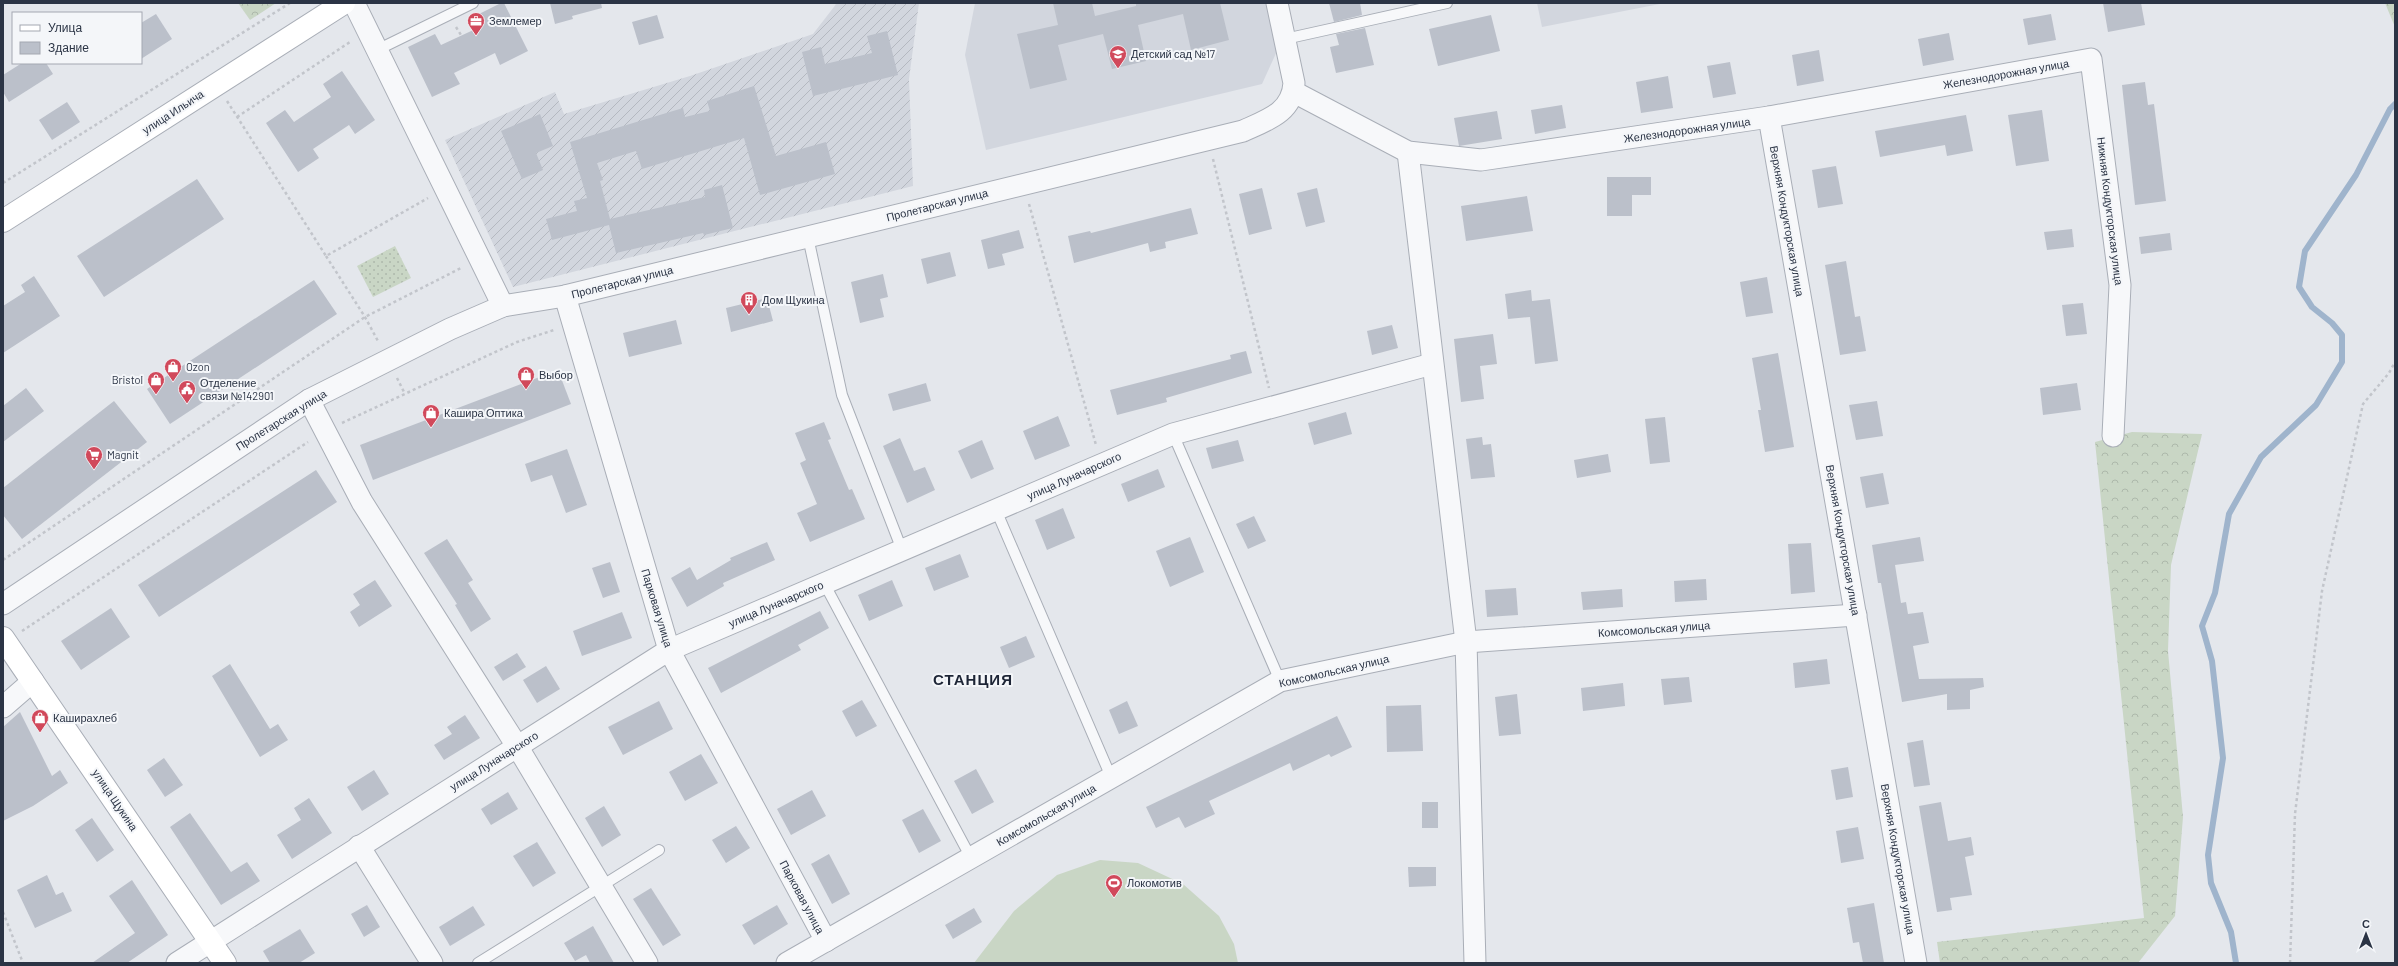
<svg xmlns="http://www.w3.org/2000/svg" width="2398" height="966" viewBox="0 0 2398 966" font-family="Barlow,sans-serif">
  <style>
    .built { fill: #d2d6de }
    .industrial { fill: url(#industrial-furrows) }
    .forest { fill: url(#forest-crowns) }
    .park { fill: url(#park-dots) }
    .garden { fill: #c9d6c5 }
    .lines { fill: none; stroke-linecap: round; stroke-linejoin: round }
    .stream { stroke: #9fb4cc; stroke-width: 6 }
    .building { fill: #bbc0ca }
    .lane-casing { stroke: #a9aeb7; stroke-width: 12 }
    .street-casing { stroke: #a9aeb7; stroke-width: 23 }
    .secondary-casing { stroke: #a9aeb7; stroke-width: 24 }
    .path { stroke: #c2c5cb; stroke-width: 2.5; stroke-dasharray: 3 3; stroke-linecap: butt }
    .lane { stroke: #f7f8fa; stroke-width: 10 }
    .street { stroke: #f7f8fa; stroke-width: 21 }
    .secondary { stroke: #fff; stroke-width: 22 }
    .labels { text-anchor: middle; stroke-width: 4; stroke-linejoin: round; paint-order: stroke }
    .poi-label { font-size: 11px; fill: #2b3445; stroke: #f4f6f9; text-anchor: start }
    .street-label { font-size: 11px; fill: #2b3445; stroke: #f4f6f9 }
    .district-label { font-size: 15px; font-weight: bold; letter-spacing: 1px; fill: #1d2536; stroke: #f4f6f9 }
  </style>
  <defs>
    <pattern id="industrial-furrows" width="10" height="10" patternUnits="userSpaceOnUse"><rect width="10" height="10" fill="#d2d6de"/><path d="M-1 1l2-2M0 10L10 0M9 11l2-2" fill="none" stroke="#b4b8c0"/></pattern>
    <pattern id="forest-crowns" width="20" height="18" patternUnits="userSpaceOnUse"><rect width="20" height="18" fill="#c9d6c5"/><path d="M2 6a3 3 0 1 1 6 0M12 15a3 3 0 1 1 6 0" fill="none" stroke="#adb8ab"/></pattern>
    <pattern id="park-dots" width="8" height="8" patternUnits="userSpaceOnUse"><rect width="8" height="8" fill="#c9d6c5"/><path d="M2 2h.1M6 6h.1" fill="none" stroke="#adb8ab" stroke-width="1.8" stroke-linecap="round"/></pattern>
  </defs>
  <rect width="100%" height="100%" fill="#e4e7ec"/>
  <g class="built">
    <path d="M975 3H1266L1277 51 1262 84 986 150 965 55Z"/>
    <path d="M1537 3H1665L1542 27Z"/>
  </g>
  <path class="industrial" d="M837 3H919L909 79 913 186 513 287 445 140 555 92 564 114 690 76 813 34Z"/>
  <g class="forest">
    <path d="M238 3H276L250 20Z"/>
    <path d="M2385 3H2395V27Z"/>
    <path d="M2132 432 2202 434 2171 565 2168 651 2183 817 2175 916 2138 963H1940L1937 942 2144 918 2095 442Z"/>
  </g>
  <path class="park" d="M395 246 411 278 373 297 357 266Z"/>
  <path class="garden" d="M1100 860 1138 863 1183 884 1219 916 1234 944 1238 963H974L1014 911 1057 875Z"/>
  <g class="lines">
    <path class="stream" d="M2236 963 2231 932 2211 883 2208 855 2223 758 2212 661 2202 626 2215 593 2229 514 2261 457 2316 405 2342 362V335L2332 323 2312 307 2299 287 2305 251 2356 175 2390 109 2395 104"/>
  </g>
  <g class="building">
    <path d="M501 3H504L528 51 500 65 495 53 454 73 460 84 432 97 408 47 435 34 441 45 482 26 477 15Z"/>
    <path d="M550 3H601L602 8 572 16 573 19 555 24Z"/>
    <path d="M1053 3H1092L1095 16 1136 6V3H1220L1229 40 1191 50 1183 14 1138 25 1146 61 1112 69 1103 34 1058 45 1067 80 1030 89 1017 34 1058 25Z"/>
    <path d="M1329 3H1360L1362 15 1334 22Z"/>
    <path d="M2103 3H2141L2145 25 2108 32Z"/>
    <path d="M156 14 172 39 141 59V23Z"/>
    <path d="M2051 14 2056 40 2028 45 2023 19Z"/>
    <path d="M657 15 664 38 639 45 632 22Z"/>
    <path d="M1491 15 1500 51 1438 66 1429 29Z"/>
    <path d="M1365 28 1374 65 1336 73 1330 47 1339 45 1336 34Z"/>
    <path d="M887 31 898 75 813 96 802 52 821 47 825 64 872 53 867 36Z"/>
    <path d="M1949 33 1954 60 1923 66 1918 39Z"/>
    <path d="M1819 50 1824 81 1797 86 1792 55Z"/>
    <path d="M1730 62 1736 94 1713 98 1707 66Z"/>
    <path d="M22 63H46L53 74 9 102 3 92V75Z"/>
    <path d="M342 71 375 120 355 134 349 125 313 149 319 158 298 172 266 123 285 110 294 122 331 97 323 84Z"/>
    <path d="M1668 76 1673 108 1641 113 1636 82Z"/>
    <path d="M2145 82 2148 105 2154 104 2166 201 2135 205 2122 85Z"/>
    <path d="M754 86 776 156 826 142 835 174 760 195 744 138 642 169 636 151 597 163 603 180 600 181 610 219 705 197 704 190 722 185 733 228 704 235 703 233 616 253 609 225 552 240 546 219 577 211 574 201 587 198 570 142 683 108 685 117 710 111 707 101Z"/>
    <path d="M67 102 80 122 52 140 39 120Z"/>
    <path d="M1562 105 1566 128 1535 134 1531 110Z"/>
    <path d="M2042 110 2049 161 2016 166 2008 115Z"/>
    <path d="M1497 111 1502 139 1459 146 1454 118Z"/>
    <path d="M540 114 553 146 536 153 543 170 522 179 501 131Z"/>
    <path d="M1966 115 1973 151 1947 156 1945 145 1880 157 1875 131Z"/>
    <path d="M1836 166 1843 204 1818 208 1812 170Z"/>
    <path d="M1607 177H1651V195H1632V216H1607Z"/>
    <path d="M197 179 224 219 104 297 77 256Z"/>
    <path d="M1262 188 1272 229 1249 235 1239 194Z"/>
    <path d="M1317 188 1325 222 1306 227 1297 193Z"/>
    <path d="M1527 196 1533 231 1466 241 1461 206Z"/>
    <path d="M1191 208 1198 234 1165 242 1166 248 1150 252 1148 243 1074 263 1068 236 1090 231 1091 233Z"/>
    <path d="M2072 229 2074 247 2047 250 2044 232Z"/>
    <path d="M1019 230 1024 248 1002 254 1005 265 988 269 981 240Z"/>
    <path d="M2170 233 2172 250 2141 254 2139 237Z"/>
    <path d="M950 252 956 276 927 284 921 259Z"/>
    <path d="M1846 261 1855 317 1860 316 1866 351 1840 355 1825 265Z"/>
    <path d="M883 274 888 297 880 299 884 317 860 323 851 282Z"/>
    <path d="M34 276 60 316 3 353V306L25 292 21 285Z"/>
    <path d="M1767 277 1773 313 1746 317 1740 282Z"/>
    <path d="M314 280 337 314 170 424 147 389Z"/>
    <path d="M1531 290 1532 301 1550 299 1558 361 1535 364 1530 317 1508 319 1505 294Z"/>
    <path d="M767 298 773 321 731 332 726 308Z"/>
    <path d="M2083 303 2087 334 2066 336 2062 305Z"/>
    <path d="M676 320 682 344 629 357 623 333Z"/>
    <path d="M1392 325 1398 348 1372 355 1367 331Z"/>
    <path d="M1493 334 1497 364 1480 366 1484 399 1461 402 1454 339Z"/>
    <path d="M1246 351 1252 373 1166 398 1167 402 1117 415 1110 390 1231 359 1230 355Z"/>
    <path d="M1778 353 1794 447 1765 452 1758 410H1761L1752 358Z"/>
    <path d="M558 370 571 404 373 480 360 445Z"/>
    <path d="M926 383 931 401 893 411 888 394Z"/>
    <path d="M2077 383 2081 410 2043 415 2040 388Z"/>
    <path d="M26 388 44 411 3 442V406Z"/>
    <path d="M114 401 147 442 22 539 3 515V488Z"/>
    <path d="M1877 401 1883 436 1856 440 1849 405Z"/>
    <path d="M1346 412 1352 434 1314 445 1308 423Z"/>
    <path d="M1058 416 1070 446 1035 460 1023 431Z"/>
    <path d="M1665 417 1670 462 1650 464 1645 419Z"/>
    <path d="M824 422 831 439 828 440 849 490 852 489 865 519 810 542 797 513 817 504 800 463 806 460 795 433Z"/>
    <path d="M1482 437 1483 445 1491 444 1495 477 1471 479 1466 439Z"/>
    <path d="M900 438 914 471 925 467 935 490 907 503 883 446Z"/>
    <path d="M982 440 994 469 971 479 958 451Z"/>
    <path d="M1238 440 1244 461 1212 469 1206 448Z"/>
    <path d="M567 449 587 505 566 513 552 475 531 482 525 464Z"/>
    <path d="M1608 454 1611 472 1577 478 1574 460Z"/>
    <path d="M1158 469 1165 487 1128 502 1121 484Z"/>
    <path d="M316 470 337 502 159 617 138 585Z"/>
    <path d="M1883 473 1889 504 1866 508 1860 477Z"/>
    <path d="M1063 508 1075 538 1047 550 1035 520Z"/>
    <path d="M1254 516 1266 541 1248 549 1236 524Z"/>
    <path d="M1190 537 1204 572 1170 587 1156 551Z"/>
    <path d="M1920 537 1924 561 1895 565 1901 603 1906 602 1908 614 1923 612 1929 643 1913 646 1919 679 1983 678 1984 687 1970 690V709L1947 710V694L1902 702 1881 583H1878L1872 545Z"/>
    <path d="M447 539 473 580 468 583 491 619 471 632 455 605 457 604 424 553Z"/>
    <path d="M767 542 775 560 723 583 724 586 687 607 671 578 690 567 697 580 731 560 730 558Z"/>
    <path d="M1811 543 1815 592 1791 594 1788 544Z"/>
    <path d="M960 554 969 577 934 591 925 568Z"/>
    <path d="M610 562 620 592 603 598 592 568Z"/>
    <path d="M1706 579 1707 600 1675 602 1674 581Z"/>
    <path d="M375 580 392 606 359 627 350 612 360 605 353 594Z"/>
    <path d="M892 580 903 606 869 621 858 595Z"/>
    <path d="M1516 588 1518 615 1487 617 1485 590Z"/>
    <path d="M1622 589 1623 607 1583 610 1581 592Z"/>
    <path d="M111 608 130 637 81 670 61 641Z"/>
    <path d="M820 611 829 628 798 645 801 650 721 693 708 668Z"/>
    <path d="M622 612 632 638 582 656 573 631Z"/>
    <path d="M1026 636 1035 657 1009 668 1000 647Z"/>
    <path d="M517 653 526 667 503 681 494 667Z"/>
    <path d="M1827 659 1830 684 1795 688 1793 663Z"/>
    <path d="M230 664 270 729 278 724 288 740 260 757 212 676Z"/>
    <path d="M546 666 560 689 537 703 523 680Z"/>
    <path d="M1689 677 1692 702 1664 705 1661 679Z"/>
    <path d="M1623 683 1625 706 1583 711 1581 688Z"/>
    <path d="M1517 694 1521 734 1499 736 1495 697Z"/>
    <path d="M862 700 877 726 856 737 842 711Z"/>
    <path d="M659 701 673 729 623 755 608 727Z"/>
    <path d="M1127 701 1138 726 1119 734 1109 710Z"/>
    <path d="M1421 705 1423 751 1387 752 1386 706Z"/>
    <path d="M20 712 52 776 60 770 68 783 33 806 3 821V727Z"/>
    <path d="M465 715 480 738 444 760 434 745 452 734 447 727Z"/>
    <path d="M1337 716 1352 747 1331 757 1329 754 1293 771 1290 763 1209 801 1215 814 1185 828 1179 817 1156 828 1146 807Z"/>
    <path d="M1923 740 1930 785 1914 787 1907 743Z"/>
    <path d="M701 754 718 783 685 801 669 772Z"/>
    <path d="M164 758 183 785 165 797 147 770Z"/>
    <path d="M1848 767 1853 797 1836 800 1831 770Z"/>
    <path d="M976 769 994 802 972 814 954 781Z"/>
    <path d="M374 770 389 794 362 811 347 787Z"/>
    <path d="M812 790 826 816 791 835 777 809Z"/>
    <path d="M508 792 518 809 491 825 481 809Z"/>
    <path d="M309 798 332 833 292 859 277 835 301 820 294 808Z"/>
    <rect x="1422" y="802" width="16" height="26"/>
    <path d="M1941 802 1948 841 1971 837 1974 855 1965 857 1972 895 1950 898 1952 910 1937 912 1919 806Z"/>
    <path d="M604 806 621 835 602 847 585 818Z"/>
    <path d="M923 809 941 841 919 853 902 820Z"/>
    <path d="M190 813 231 872 247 862 260 881 221 905 170 827Z"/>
    <path d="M92 818 114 850 97 862 75 830Z"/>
    <path d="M736 826 750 848 726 863 712 840Z"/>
    <path d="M1858 827 1864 859 1841 863 1836 831Z"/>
    <path d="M537 842 556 873 533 887 513 856Z"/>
    <path d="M829 854 850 894 832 904 811 864Z"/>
    <path d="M1408 867H1436V886L1409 887Z"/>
    <path d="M47 875 56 895 63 892 72 911 35 928 17 890Z"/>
    <path d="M132 880 168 935 127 963H92L135 933 109 896Z"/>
    <path d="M651 888 681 935 663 946 633 899Z"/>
    <path d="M1874 903 1884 963H1863L1859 942 1853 943 1847 908Z"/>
    <path d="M367 905 380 927 364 937 351 914Z"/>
    <path d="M777 905 788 924 754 945 742 925Z"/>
    <path d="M473 906 485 925 450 946 439 927Z"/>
    <path d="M974 908 982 922 953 939 945 925Z"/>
    <path d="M593 926 614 963H590L586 955 575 961 564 943Z"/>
    <path d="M300 929 315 953 299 963H270L263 951Z"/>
  </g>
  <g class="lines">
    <defs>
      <g id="lane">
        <path d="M1285 39 1447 3"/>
        <path d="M377 50 473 3"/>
        <path d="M808 237 842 395 902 550"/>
        <path d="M1173 434 1280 681"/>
        <path d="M996 510 1111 777"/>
        <path d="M824 583 971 858"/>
        <path d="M478 963 659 850"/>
      </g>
      <g id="street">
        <path d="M354 3 503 306"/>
        <path d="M1294 92 1408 152 1481 160 1769 117 2091 59 2120 285 2113 436"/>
        <path d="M1769 117 1916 963"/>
        <path d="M1408 152 1466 642 1475 963"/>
        <path d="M565 296 669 650 826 941"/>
        <path d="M309 400 362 502 517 746 647 963"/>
        <path d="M3 604 309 400 450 329 503 306 565 296 1243 131C1267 120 1292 113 1294 83L1277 3"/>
        <path d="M3 707 33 681"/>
        <path d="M359 846 432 963"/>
        <path d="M177 963 669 650 1173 434 1432 364"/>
        <path d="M787 963 1280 681 1466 642 1856 615"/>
      </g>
      <g id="secondary">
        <path d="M3 221 344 3"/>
        <path d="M3 638 225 963"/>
      </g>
    </defs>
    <use href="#lane" class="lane-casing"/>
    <use href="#street" class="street-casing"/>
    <use href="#secondary" class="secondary-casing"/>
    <g class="path">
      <path d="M456 27 461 35"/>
      <path d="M227 101 326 256 428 198"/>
      <path d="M237 117 350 42"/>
      <path d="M1213 159 1269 388"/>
      <path d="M3 183 290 3"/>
      <path d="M1029 204 1096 445"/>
      <path d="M326 256 365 317 379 343"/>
      <path d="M397 378 405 394"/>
      <path d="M342 423 517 342 554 330"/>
      <path d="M3 560 365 317 461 268"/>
      <path d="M22 631 308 442"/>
      <path d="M3 912 23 963"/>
      <path d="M2290 963 2295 814 2322 591 2363 404 2389 373 2395 362"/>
    </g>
    <use href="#lane" class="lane"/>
    <use href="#street" class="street"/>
    <use href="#secondary" class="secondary"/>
  </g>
  <defs>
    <symbol id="office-pin" viewBox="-11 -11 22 30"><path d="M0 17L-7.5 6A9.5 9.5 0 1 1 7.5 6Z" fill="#d1495b" stroke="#f4f6f9"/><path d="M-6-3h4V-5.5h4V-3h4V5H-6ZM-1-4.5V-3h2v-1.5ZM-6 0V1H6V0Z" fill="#fff"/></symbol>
    <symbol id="school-pin" viewBox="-11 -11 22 30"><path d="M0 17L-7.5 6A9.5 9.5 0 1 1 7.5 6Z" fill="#d1495b" stroke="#f4f6f9"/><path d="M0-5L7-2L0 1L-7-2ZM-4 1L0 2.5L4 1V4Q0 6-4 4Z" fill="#fff"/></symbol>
    <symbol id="building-pin" viewBox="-11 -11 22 30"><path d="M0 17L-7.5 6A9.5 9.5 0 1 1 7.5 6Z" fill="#d1495b" stroke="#f4f6f9"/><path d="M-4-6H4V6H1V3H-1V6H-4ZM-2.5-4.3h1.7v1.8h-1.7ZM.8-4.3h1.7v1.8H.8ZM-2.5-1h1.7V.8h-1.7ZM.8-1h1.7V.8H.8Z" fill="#fff"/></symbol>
    <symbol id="shop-pin" viewBox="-11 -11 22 30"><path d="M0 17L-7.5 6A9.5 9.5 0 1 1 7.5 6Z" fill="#d1495b" stroke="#f4f6f9"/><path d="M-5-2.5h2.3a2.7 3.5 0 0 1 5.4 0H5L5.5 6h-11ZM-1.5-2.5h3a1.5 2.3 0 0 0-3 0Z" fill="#fff"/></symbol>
    <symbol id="civic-pin" viewBox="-11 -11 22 30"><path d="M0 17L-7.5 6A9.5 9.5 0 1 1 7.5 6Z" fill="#d1495b" stroke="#f4f6f9"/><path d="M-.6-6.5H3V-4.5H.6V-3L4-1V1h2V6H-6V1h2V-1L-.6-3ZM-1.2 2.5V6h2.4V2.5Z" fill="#fff"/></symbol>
    <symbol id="supermarket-pin" viewBox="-11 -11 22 30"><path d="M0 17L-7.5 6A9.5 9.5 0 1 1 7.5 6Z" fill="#d1495b" stroke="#f4f6f9"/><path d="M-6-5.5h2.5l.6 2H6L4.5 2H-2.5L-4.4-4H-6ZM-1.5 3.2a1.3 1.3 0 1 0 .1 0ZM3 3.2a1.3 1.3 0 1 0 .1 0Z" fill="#fff"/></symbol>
    <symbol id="stadium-pin" viewBox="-11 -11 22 30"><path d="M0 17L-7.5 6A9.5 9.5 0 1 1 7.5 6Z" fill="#d1495b" stroke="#f4f6f9"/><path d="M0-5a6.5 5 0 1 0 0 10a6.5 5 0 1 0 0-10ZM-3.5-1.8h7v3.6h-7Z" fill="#fff"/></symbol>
  </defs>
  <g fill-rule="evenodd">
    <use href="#office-pin" x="466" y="11" width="20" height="27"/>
    <use href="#school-pin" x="1108" y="44" width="20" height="27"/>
    <use href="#building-pin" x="739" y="290" width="20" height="27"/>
    <use href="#shop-pin" x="163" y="357" width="20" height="27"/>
    <use href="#shop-pin" x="516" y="365" width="20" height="27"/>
    <use href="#shop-pin" x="146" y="370" width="20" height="27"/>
    <use href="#civic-pin" x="177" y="379" width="20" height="27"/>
    <use href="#shop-pin" x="421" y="403" width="20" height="27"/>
    <use href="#supermarket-pin" x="84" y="445" width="20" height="27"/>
    <use href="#shop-pin" x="30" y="708" width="20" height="27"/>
    <use href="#stadium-pin" x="1104" y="873" width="20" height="27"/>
  </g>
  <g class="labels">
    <g class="poi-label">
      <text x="489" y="25">Землемер</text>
      <text x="1131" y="58">Детский сад №17</text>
      <text x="762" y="304">Дом Щукина</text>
      <text x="186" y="371">Ozon</text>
      <text x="539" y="379">Выбор</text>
      <text x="143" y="384" text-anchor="end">Bristol</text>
      <text x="200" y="387">Отделение<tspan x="200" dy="13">связи №142901</tspan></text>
      <text x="444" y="417">Кашира Оптика</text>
      <text x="107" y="459">Magnit</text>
      <text x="53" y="722">Каширахлеб</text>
      <text x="1127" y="887">Локомотив</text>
    </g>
    <g class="street-label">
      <text transform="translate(2006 74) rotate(-10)" y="4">Железнодорожная улица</text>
      <text transform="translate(173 112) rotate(-33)" y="4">улица Ильича</text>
      <text transform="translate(1687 130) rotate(-8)" y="4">Железнодорожная улица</text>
      <text transform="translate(937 205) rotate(-14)" y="4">Пролетарская улица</text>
      <text transform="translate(2110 211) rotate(83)" y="4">Нижняя Кондукторская улица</text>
      <text transform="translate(1787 221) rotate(80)" y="4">Верхняя Кондукторская улица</text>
      <text transform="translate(622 282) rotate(-14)" y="4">Пролетарская улица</text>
      <text transform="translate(281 420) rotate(-32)" y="4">Пролетарская улица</text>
      <text transform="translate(1074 476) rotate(-24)" y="4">улица Луначарского</text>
      <text transform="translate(1843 540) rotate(80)" y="4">Верхняя Кондукторская улица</text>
      <text transform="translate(776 604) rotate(-23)" y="4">улица Луначарского</text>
      <text transform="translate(657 608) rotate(73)" y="4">Парковая улица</text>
      <text transform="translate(1654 629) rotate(-4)" y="4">Комсомольская улица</text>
      <text transform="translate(1334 671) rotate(-13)" y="4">Комсомольская улица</text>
      <text transform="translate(494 761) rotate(-32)" y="4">улица Луначарского</text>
      <text transform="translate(115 800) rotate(56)" y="4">улица Щукина</text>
      <text transform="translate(1046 815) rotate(-30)" y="4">Комсомольская улица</text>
      <text transform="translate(1898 859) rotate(80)" y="4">Верхняя Кондукторская улица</text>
      <text transform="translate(802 897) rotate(62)" y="4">Парковая улица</text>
    </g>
    <g class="district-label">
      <text x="973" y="685">СТАНЦИЯ</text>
    </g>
  </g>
  <rect width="2398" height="966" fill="none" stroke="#2b3445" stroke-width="8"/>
  <rect x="12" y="12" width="130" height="52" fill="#f4f6f9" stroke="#a4a8b1"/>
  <rect x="20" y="25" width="20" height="6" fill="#ffffff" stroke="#a4a8b1"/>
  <text x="48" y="32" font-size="12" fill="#2b3445">Улица</text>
  <rect x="20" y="42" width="20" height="12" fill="#bbc0ca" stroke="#a4a8b1"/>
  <text x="48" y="52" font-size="12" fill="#2b3445">Здание</text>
  <g transform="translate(2366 934)" stroke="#f4f6f9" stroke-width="3" paint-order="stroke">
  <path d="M0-3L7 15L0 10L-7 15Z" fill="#2b3445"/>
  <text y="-6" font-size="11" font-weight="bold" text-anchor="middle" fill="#2b3445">С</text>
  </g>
</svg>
